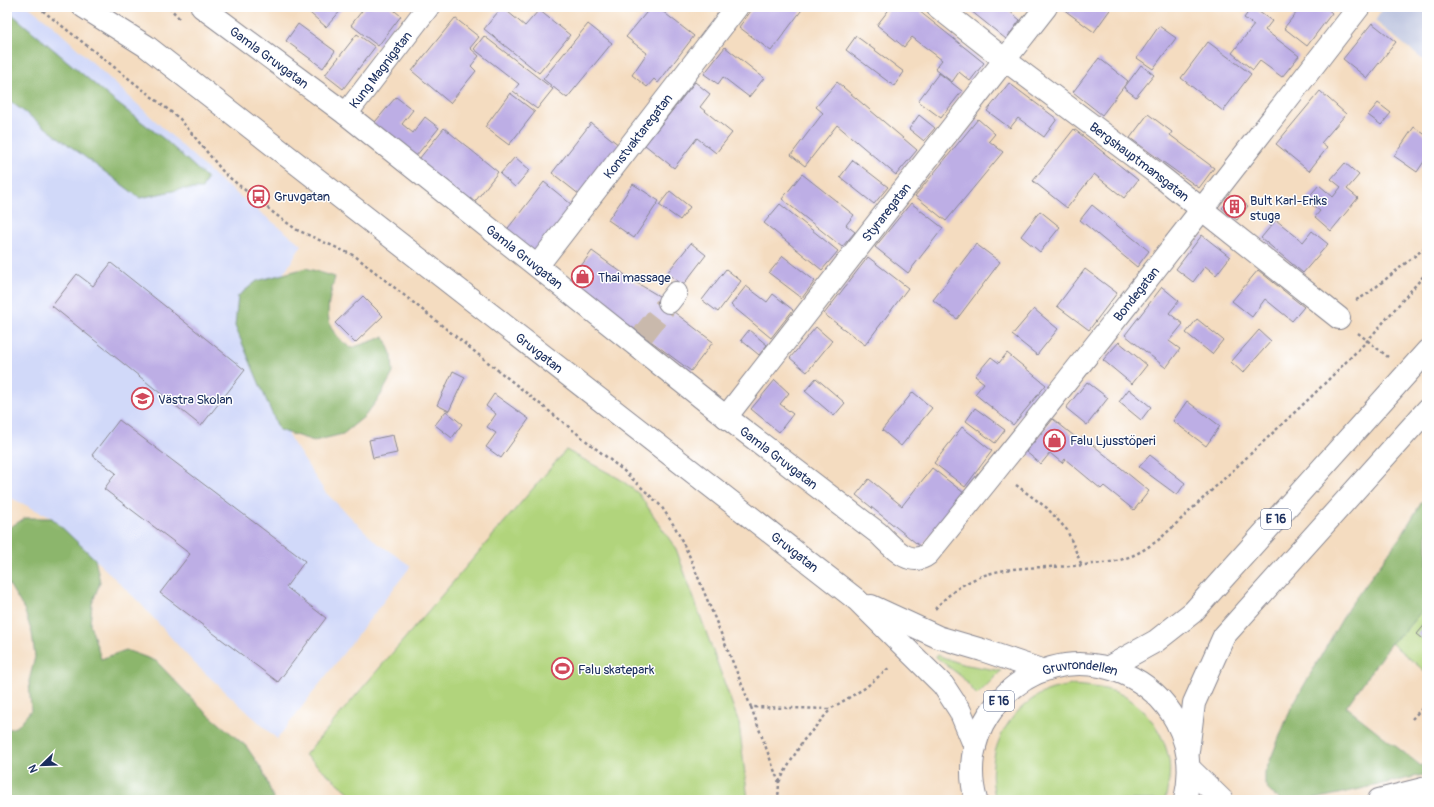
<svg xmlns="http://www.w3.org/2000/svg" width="1434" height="807" viewBox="0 0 1434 807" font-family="Pangolin,sans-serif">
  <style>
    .built { fill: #d1d9f9 }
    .industrial { fill: #bbc3de }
    .green { fill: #b1d47c; stroke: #66826d }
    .forest { fill: #8cb66c; stroke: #547265 }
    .building { fill: #bdaee5 }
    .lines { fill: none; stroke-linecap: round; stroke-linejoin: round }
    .minor-tunnel { stroke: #c9b9ac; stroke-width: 22; stroke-dasharray: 22 11; stroke-linecap: butt }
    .minor-casing { stroke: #88868f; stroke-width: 24 }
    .major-casing { stroke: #88868f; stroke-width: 24 }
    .highway-casing { stroke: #88868f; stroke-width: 24 }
    .path { stroke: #88868f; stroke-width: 2.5; stroke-dasharray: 3 3; stroke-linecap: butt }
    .minor { stroke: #fff; stroke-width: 22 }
    .major { stroke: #fff; stroke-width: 22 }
    .highway { stroke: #fff; stroke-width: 22 }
    .labels { text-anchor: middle; stroke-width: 3; stroke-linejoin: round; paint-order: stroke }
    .shield { fill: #fff; stroke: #5f6d8e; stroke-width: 1 }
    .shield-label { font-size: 12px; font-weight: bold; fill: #1b2f5e }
    .street-label { font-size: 13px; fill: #1b2f5e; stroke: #fff }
    .poi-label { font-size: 13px; fill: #1b2f5e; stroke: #fff; text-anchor: start }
  </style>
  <rect width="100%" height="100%" fill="#fff"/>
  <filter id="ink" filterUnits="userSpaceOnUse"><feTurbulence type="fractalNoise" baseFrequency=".025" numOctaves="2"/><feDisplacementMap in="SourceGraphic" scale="8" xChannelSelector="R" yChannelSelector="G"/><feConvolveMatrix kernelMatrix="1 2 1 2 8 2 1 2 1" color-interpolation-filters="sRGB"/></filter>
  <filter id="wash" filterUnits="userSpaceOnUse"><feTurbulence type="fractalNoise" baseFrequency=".012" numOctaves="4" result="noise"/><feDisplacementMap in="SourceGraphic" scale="16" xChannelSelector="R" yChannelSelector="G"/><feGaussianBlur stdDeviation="0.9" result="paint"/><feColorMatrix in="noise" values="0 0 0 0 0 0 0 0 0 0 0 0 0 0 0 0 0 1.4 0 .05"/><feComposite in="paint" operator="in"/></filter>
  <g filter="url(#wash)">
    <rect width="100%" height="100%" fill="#f4dcc0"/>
    <path class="built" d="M7 7H29L50 23 218 179 302 245 278 282 266 360 290 438 325 492 376 542 411 566 277 739 193 662 139 602 52 518 7 496Z"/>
    <path class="industrial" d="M1384 7H1427V63L1375 21Z"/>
    <g class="green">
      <path d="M566 450 620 479 639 494 676 549 739 723 748 800H358L305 755Z"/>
      <path d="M1427 604V673L1391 643 1403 633Z"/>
      <path d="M937 655 962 664 1001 671 977 695 962 677 936 657Z"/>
      <path d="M1071 685C1086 686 1099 687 1113 691 1142 701 1164 731 1169 760 1171 774 1168 787 1165 800H996C983 756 1005 710 1047 691 1054 688 1063 687 1071 685Z"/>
    </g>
    <g class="forest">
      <path d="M7 10 113 100 164 139 207 178 202 189H182L140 198 7 99Z"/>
      <path d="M306 268 335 277C327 307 320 328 351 348L384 337 392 356 393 373 381 395 365 416 343 434 314 441 279 430 235 326 238 296 257 281Z"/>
      <path d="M1427 499V605L1403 633 1391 643 1346 707 1421 766 1427 762V774L1311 800H1281L1270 792 1265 784V773L1291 708 1349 607 1401 536 1423 500Z"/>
      <path d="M25 518H52L95 559 100 582 92 604 90 624 101 659 126 650 156 661 203 710 246 746 263 771 274 800H7V730L18 726 31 710 29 681 35 657 32 633 24 609 7 581V529Z"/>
    </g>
    <g id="blocks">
      <g class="building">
        <path d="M303 7H344L326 27Z"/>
        <path d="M365 7H390L401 16 378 46 351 25Z"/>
        <path d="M502 7 525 26 539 10 570 35 539 73 484 29Z"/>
        <path d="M651 7H657L694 36 658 83 654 79 647 87 632 75 647 53 626 37Z"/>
        <path d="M708 7H716L713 11Z"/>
        <path d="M754 7H804L771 51 739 27Z"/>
        <path d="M891 7H914L984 63 970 81 959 72 952 82 935 69 942 60 912 37 904 47 877 25Z"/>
        <path d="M966 7H1011L1008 10 1020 20 1006 39Z"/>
        <path d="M1065 7H1112L1094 32 1063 9Z"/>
        <path d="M1252 7 1272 21 1265 30 1299 56 1282 77 1260 61 1253 70 1232 53 1254 25 1244 18Z"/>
        <path d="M1290 7H1325L1332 13 1307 46 1284 28 1297 12Z"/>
        <path d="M1418 7H1427V14Z"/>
        <path d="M455 18 479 37 470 48 479 56 471 66 476 71 450 103 412 71Z"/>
        <path d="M1372 23 1396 42 1367 78 1343 59Z"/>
        <path d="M298 24 335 51 323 68 286 41Z"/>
        <path d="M588 24 612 43 567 98 543 79Z"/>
        <path d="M1159 26 1176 38 1153 69 1137 58Z"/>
        <path d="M357 34 375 47 343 89 325 75Z"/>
        <path d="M484 36 553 89 537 109 513 91 519 84 474 49Z"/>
        <path d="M856 36 904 72 894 86 846 50Z"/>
        <path d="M1208 42 1251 74 1223 111 1181 78Z"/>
        <path d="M725 47 764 78 749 97 723 77 718 84 704 74Z"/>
        <path d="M1099 58 1128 81 1102 115 1073 92Z"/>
        <path d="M1141 65 1154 75 1136 97 1124 88Z"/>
        <path d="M939 73 962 91 941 118 918 101Z"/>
        <path d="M695 82 710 94 700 107 732 133 716 153 697 138 674 168 645 145Z"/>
        <path d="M837 82 917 150 896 175 837 125 805 166 791 155 823 113 816 107Z"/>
        <path d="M1009 83 1057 119 1044 137 1018 118 1010 128 987 111Z"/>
        <path d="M1320 91 1346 114 1321 143 1327 148 1309 171 1276 144Z"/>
        <path d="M510 93 535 112 509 145 485 127Z"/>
        <path d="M396 97 413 110 402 124 413 133 425 117 439 128 411 162 370 128Z"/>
        <path d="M1378 103 1391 113 1381 125 1368 115Z"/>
        <path d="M1148 114 1172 132 1170 135 1214 168 1199 188 1130 138Z"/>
        <path d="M919 115 935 128 924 141 909 129Z"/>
        <path d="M978 119 995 134 989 141 1003 152 946 221 915 196Z"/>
        <path d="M591 123 624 149 585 199 552 173Z"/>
        <path d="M1414 127 1427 136V157L1417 172 1394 156Z"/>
        <path d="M444 128 498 172 470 208 415 164Z"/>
        <path d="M1074 129 1138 180 1124 198 1094 174 1067 208 1033 181Z"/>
        <path d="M515 157 530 170 515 187 500 174Z"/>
        <path d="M853 160 888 187 874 204 840 177Z"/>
        <path d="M1345 163 1359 175 1347 189 1358 198 1331 231 1315 217 1320 211 1306 200 1319 185 1333 197 1341 187 1331 179Z"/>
        <path d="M802 174 854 215 846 225 855 232 842 247 782 199Z"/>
        <path d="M544 182 577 209 538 259 505 232Z"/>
        <path d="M633 184 659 201 634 238 608 220Z"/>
        <path d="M670 191 690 207 680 220 659 205Z"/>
        <path d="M1233 195 1248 206 1237 220 1222 208Z"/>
        <path d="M911 203 943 228 908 273 875 247Z"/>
        <path d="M780 204 838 251 822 270 764 223Z"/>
        <path d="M1092 205 1149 251 1137 267 1080 220Z"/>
        <path d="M1040 211 1060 227 1040 252 1021 236Z"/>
        <path d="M1276 220 1303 242 1312 231 1328 244 1303 273 1261 238Z"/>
        <path d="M1202 235 1230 257 1216 275 1205 266 1193 282 1176 269Z"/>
        <path d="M691 243 706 255 683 285 667 273Z"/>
        <path d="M976 244 1000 262 957 319 933 300Z"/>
        <path d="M592 251 632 280 669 302 674 312 713 342 691 371 570 281Z"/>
        <path d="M783 256 815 281 802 298 769 273Z"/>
        <path d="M868 257 908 288 865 345 824 314Z"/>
        <path d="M111 263 245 370 201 426 52 306 77 274 93 286Z"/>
        <path d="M726 269 741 281 718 312 702 300Z"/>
        <path d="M1085 269 1117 293 1089 330 1057 306Z"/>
        <path d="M1258 270 1304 307 1292 321 1265 299 1252 317 1232 301Z"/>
        <path d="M746 286 767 302 773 294 793 310 771 338 731 305Z"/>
        <path d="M1162 287 1179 301 1169 313 1183 324 1169 341 1180 349 1166 368 1125 335Z"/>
        <path d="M363 296 383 316 355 343 335 323Z"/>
        <path d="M1034 309 1058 329 1037 355 1012 335Z"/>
        <path d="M1197 319 1223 340 1212 354 1186 333Z"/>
        <path d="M816 327 832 341 807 372 790 358Z"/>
        <path d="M749 330 767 345 759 355 741 340Z"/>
        <path d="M1259 330 1271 341 1243 373 1231 362Z"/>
        <path d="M1119 342 1147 365 1132 384 1103 360Z"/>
        <path d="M1007 353 1046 385 1013 425 975 394 984 383 975 376 991 357 999 363Z"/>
        <path d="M453 371 465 377 449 411 437 405Z"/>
        <path d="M816 378 845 403 834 416 805 391Z"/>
        <path d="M775 380 789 393 780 404 793 414 779 432 751 409Z"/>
        <path d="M1087 382 1108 398 1087 425 1066 408Z"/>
        <path d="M1129 389 1151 407 1141 420 1119 402Z"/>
        <path d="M913 392 932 408 901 446 882 430Z"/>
        <path d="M494 394 529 419 501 458 486 447 496 433 487 427 496 414 486 406Z"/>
        <path d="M1187 401 1220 426 1206 446 1173 421Z"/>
        <path d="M975 408 1005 430 995 443 966 421Z"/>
        <path d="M446 411 462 424 452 438 435 425Z"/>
        <path d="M1053 419 1079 440 1082 436 1149 491 1134 510 1104 486 1101 489 1065 459 1062 463 1050 453 1041 464 1026 452Z"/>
        <path d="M119 420 305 561 286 587 326 618 278 682 160 593 190 554 104 489 116 473 92 455Z"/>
        <path d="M962 427 992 451 965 487 934 463Z"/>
        <path d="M393 435 397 453 373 458 369 440Z"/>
        <path d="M1150 455 1185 483 1177 495 1139 467Z"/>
        <path d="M932 468 964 493 921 547 856 495 869 479 902 506Z"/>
        <path d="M1427 622V642L1417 634Z"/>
      </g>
    </g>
  </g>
  <g filter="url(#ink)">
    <use href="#blocks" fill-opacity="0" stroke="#88868f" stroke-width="1"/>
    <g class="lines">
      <path class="minor-tunnel" d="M643 335 669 302"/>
      <defs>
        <g id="minor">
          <path id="s1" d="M202 7 346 114 726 417 878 533C891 545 909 569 928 554 1075 374 1217 190 1359 7"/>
          <path id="s2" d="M938 7 1005 60 1156 173 1339 318"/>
          <path id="s3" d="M346 114 428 7"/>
          <path id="s4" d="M538 265 737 7"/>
          <path d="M669 302 676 293"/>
          <path id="s5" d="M726 417 1046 7"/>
          <path d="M1189 768 1222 800"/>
          <path d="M1379 800 1427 788"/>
        </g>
        <g id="major">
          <path id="s6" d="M84 7 146 46 857 600 943 685 960 711 975 747"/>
          <path d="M871 606 938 637 982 650 1041 670"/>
        </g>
        <g id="highway">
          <path d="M1109 667 1156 641 1193 612 1427 351"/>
          <path d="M1188 751 1194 703 1224 636 1427 410"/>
          <path id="s7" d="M976 800C968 772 972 740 988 716 1056 611 1214 679 1185 800"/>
        </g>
      </defs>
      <use href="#minor" class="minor-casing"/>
      <use href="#major" class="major-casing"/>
      <use href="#highway" class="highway-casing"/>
      <g class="path">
        <path d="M38 7 180 119 225 174 275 214 297 230 355 256 624 471 661 506 675 527 689 555 751 707 830 709 865 688 890 667"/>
        <path d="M169 7 179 18"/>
        <path d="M1356 300 1366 295 1427 246"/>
        <path d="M1358 333 1388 357"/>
        <path d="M1016 485 1047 508 1067 530 1082 566"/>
        <path d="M935 609C982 556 1031 572 1093 564 1104 563 1116 562 1126 558 1139 554 1150 546 1161 538L1311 397 1368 340 1427 272"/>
        <path d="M751 707 779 783 778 800"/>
        <path d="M1412 719 1427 703"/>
        <path d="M779 782 802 742 830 710"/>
      </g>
      <use href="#minor" class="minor"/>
      <use href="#major" class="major"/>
      <use href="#highway" class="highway"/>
    </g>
  </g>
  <defs>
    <symbol id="bus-ring" viewBox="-11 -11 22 22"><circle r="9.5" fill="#fff" stroke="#d1495b" stroke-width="1.5"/><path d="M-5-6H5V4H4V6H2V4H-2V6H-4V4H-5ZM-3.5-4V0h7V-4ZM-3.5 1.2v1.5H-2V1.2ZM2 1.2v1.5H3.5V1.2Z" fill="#d1495b"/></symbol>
    <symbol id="building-ring" viewBox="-11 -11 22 22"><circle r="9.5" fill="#fff" stroke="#d1495b" stroke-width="1.5"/><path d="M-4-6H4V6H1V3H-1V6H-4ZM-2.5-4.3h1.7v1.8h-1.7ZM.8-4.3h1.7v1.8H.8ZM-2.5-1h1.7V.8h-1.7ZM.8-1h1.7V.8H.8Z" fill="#d1495b"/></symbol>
    <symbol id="shop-ring" viewBox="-11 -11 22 22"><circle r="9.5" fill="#fff" stroke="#d1495b" stroke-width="1.5"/><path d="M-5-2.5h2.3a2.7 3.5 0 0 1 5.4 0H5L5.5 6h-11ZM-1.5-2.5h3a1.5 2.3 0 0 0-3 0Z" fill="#d1495b"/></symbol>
    <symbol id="school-ring" viewBox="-11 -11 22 22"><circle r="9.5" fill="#fff" stroke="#d1495b" stroke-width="1.5"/><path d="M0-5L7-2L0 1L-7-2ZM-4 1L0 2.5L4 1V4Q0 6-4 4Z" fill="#d1495b"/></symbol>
    <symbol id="stadium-ring" viewBox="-11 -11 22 22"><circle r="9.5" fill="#fff" stroke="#d1495b" stroke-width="1.5"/><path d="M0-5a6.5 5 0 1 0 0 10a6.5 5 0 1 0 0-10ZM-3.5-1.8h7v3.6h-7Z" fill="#d1495b"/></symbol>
  </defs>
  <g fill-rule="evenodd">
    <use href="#bus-ring" x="246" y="184" width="25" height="25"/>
    <use href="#building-ring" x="1222" y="194" width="25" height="25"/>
    <use href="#shop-ring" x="570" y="264" width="25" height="25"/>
    <use href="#school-ring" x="130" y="386" width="25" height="25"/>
    <use href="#shop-ring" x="1042" y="428" width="25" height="25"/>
    <use href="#stadium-ring" x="550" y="656" width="25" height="25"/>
  </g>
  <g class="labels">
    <g class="shield">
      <rect x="1261" y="509" width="30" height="20" rx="3"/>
      <rect x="984" y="691" width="30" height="20" rx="3"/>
    </g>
    <g class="shield-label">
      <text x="1276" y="523">E 16</text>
      <text x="999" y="705">E 16</text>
    </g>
    <g class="street-label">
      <text dy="5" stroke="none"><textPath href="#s1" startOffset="84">Gamla Gruvgatan</textPath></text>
      <text dy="5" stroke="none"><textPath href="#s3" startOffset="56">Kung Magnigatan</textPath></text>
      <text dy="5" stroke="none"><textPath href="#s4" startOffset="163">Konstvaktaregatan</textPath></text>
      <text dy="5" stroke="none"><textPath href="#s2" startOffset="254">Bergshauptmansgatan</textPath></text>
      <text dy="5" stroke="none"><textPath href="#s5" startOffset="260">Styraregatan</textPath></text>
      <text dy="5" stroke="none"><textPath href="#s1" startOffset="408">Gamla Gruvgatan</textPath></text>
      <text dy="5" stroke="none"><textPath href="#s1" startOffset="1250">Bondegatan</textPath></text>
      <text dy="5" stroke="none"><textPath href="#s6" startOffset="572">Gruvgatan</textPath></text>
      <text dy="5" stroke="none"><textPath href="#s1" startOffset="732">Gamla Gruvgatan</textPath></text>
      <text dy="5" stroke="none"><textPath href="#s6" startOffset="896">Gruvgatan</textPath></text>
      <text dy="5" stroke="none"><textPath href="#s7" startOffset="198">Gruvrondellen</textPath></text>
    </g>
    <g class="poi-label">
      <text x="274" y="201">Gruvgatan</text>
      <text x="1250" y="205">Bult Karl-Eriks<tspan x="1250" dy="15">stuga</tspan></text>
      <text x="598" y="282">Thai massage</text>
      <text x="158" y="404">Västra Skolan</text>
      <text x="1070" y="445">Falu Ljusstöperi</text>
      <text x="578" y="674">Falu skatepark</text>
    </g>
  </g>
  <rect width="1434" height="807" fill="none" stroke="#fff" stroke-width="24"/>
  <g transform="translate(42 765) rotate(247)" stroke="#ffffff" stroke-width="3" paint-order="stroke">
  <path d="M0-3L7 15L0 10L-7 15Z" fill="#1b2f5e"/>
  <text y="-6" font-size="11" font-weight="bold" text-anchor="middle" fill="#1b2f5e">N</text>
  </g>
</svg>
